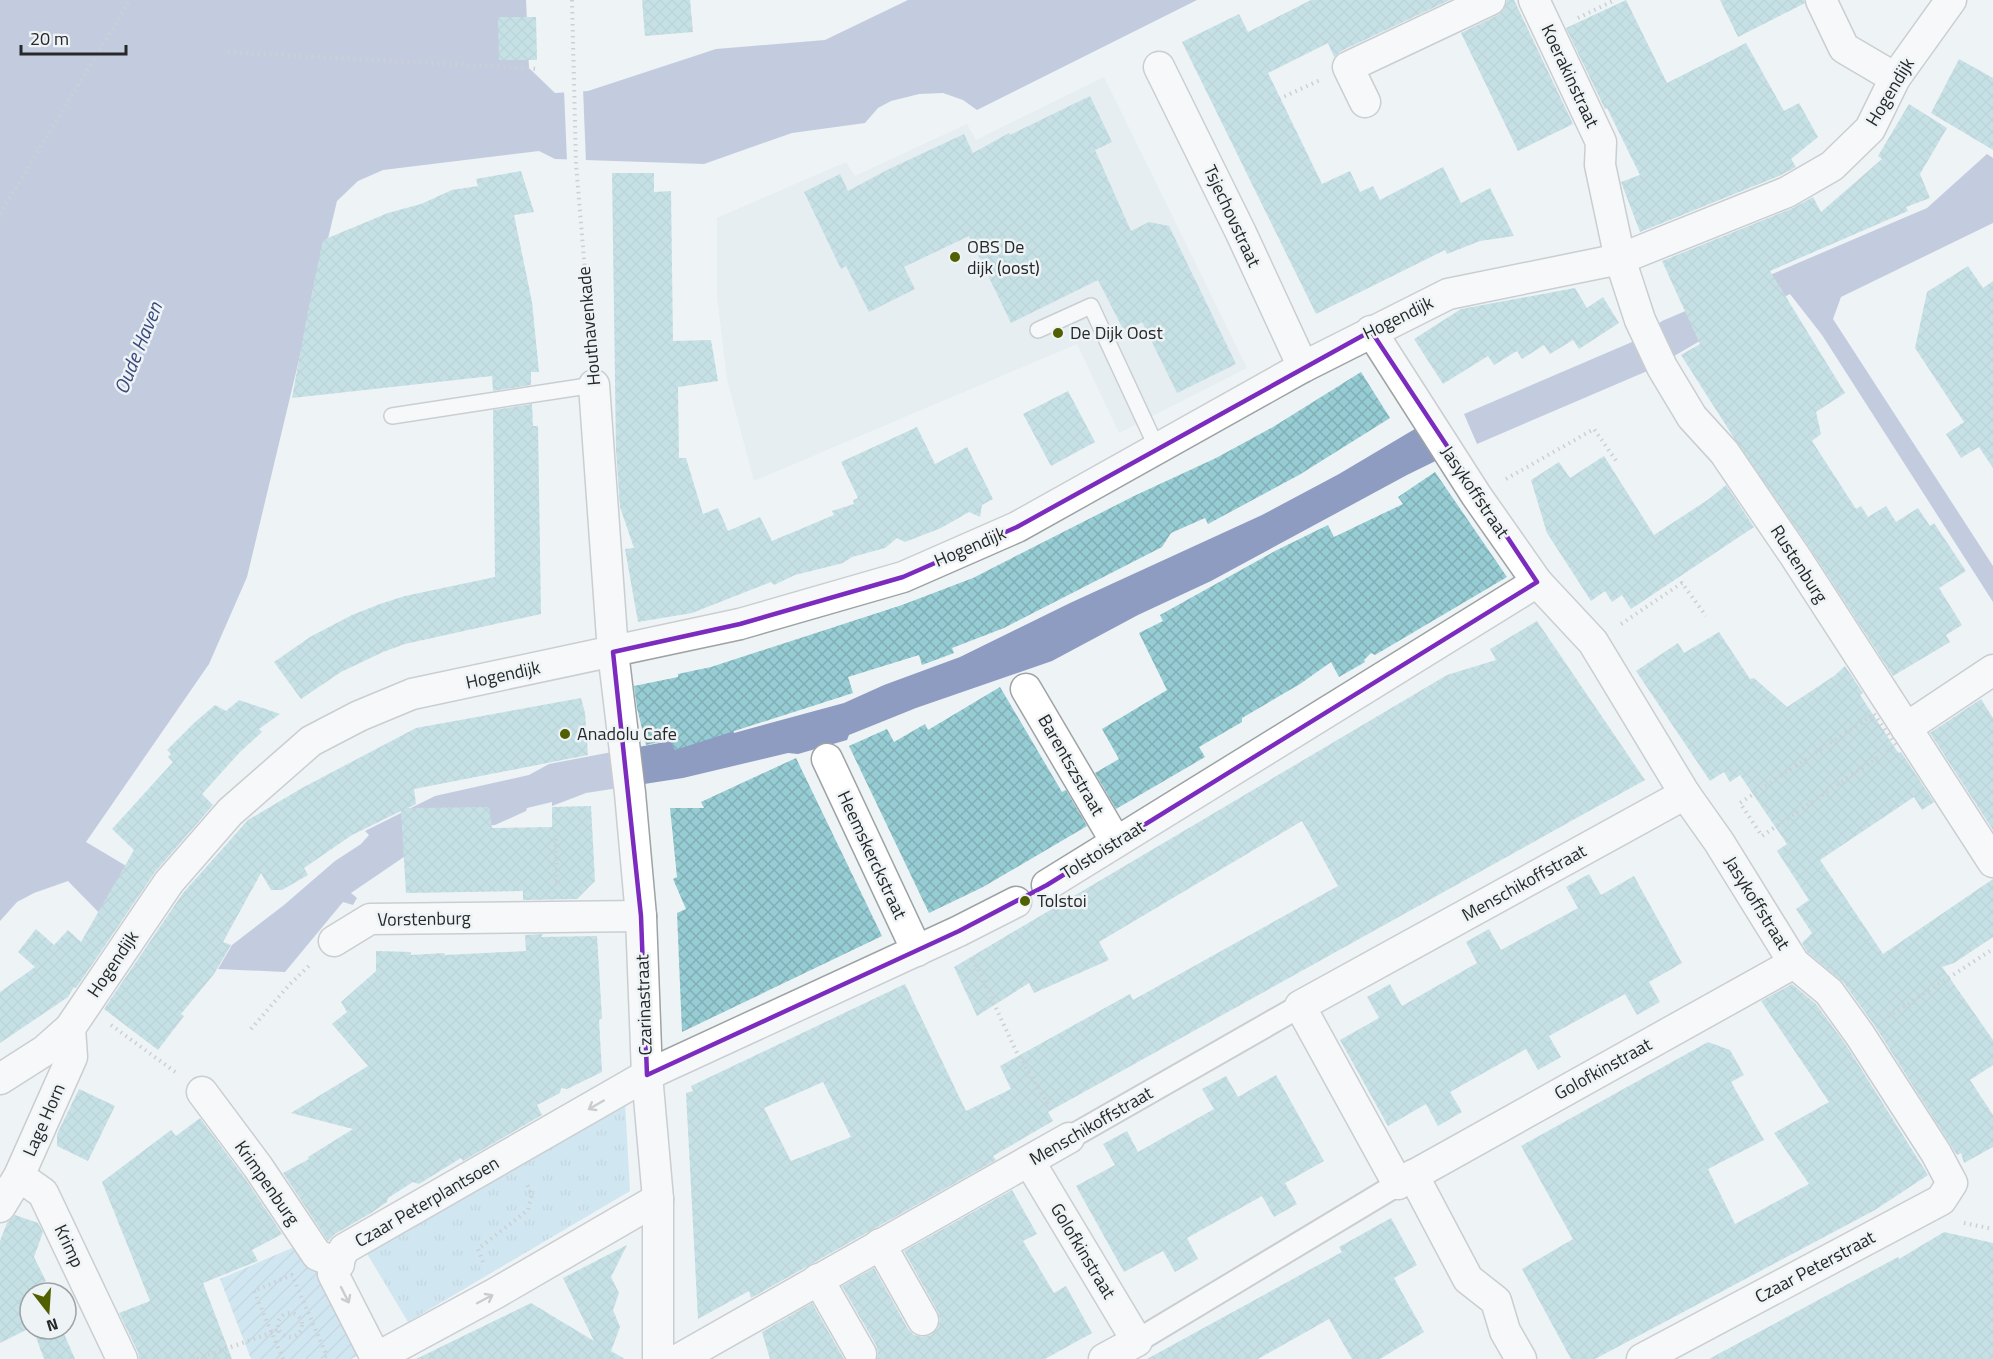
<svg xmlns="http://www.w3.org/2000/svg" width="1993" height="1359" viewBox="0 0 1993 1359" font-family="'Titillium Web',sans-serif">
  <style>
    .built { fill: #dbe8ee }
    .grass { fill: url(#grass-tufts) }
    .garden { fill: url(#garden-furrows) }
    .water { fill: #8f9cc1 }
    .pier { fill: #eef3f6 }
    .building { fill: url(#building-cross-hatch); fill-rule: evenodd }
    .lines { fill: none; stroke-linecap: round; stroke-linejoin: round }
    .service-casing { stroke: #9ea3a5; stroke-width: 18 }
    .pedestrian-casing { stroke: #9ea3a5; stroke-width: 26 }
    .minor-casing { stroke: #9ea3a5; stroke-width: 33 }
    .path { stroke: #a3a7a9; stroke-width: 4; stroke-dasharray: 1.5 4.5; stroke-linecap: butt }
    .service { stroke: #fff; stroke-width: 15 }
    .pedestrian { stroke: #fff; stroke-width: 22 }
    .minor { stroke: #fff; stroke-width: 30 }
    .oneway { stroke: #9d9e9f }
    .marked { fill: none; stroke: #7b2cbf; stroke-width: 4.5; stroke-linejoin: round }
    .poi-dot { fill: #515f00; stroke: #eef3f6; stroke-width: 2 }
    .labels { text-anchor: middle; stroke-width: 5; stroke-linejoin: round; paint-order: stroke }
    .street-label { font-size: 18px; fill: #262829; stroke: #eef3f6 }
    .poi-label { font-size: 18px; fill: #262829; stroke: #eef3f6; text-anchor: start }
    .water-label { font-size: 20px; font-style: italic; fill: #3b4a7d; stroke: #eef3f6 }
  </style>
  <defs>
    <pattern id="grass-tufts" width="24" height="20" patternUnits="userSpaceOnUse" patternTransform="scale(1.5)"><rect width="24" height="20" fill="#acd7ea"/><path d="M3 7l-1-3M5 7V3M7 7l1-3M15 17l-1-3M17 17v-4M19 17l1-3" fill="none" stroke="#94b9c9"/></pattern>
    <pattern id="garden-furrows" width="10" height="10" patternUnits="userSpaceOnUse" patternTransform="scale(1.5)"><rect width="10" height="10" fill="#acd7ea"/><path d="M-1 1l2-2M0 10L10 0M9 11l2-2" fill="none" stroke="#94b9c9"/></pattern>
    <pattern id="building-cross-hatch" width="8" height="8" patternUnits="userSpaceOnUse" patternTransform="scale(1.5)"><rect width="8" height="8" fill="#96ccd3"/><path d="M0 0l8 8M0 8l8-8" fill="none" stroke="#81afb5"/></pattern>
  </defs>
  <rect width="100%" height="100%" fill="#eef3f6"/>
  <path class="built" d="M1104 77 1247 368 1119 433 1077 344 754 481 727 379 717 296V218L846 162 855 176 967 124 976 140Z"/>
  <path class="grass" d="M625 1102 630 1191 408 1322 366 1252Z"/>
  <path class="garden" d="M301 1244 361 1354 351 1359H251L220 1279Z"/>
  <g class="water">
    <path d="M0 0H526L529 68 555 93 588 91 716 49 825 40 908 0H1197L977 110 963 100 943 93 919 94 891 101 878 108 865 123 792 133 704 164 555 159 539 151 383 170 358 181 337 201 247 577 209 664 86 842 143 876 112 926 68 881 34 893 17 902 0 921Z"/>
    <path d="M1987 154 1993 158V223L1841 297 1833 319 1993 566V602L1822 335 1790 294 1739 318 1652 369 1477 444 1464 414 1639 339 1662 321 1927 208Z"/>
    <path d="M1435 417 1458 450 1407 475 1211 581 1138 615 1052 661 916 708 849 735 847 740 798 754 788 753 683 778 586 793 552 806V802L527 808 526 811 495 825 472 827 420 846 351 893 357 898 353 905 343 902 285 972 218 969 232 945 284 905 335 861 361 844 369 835 365 831 435 796 529 775 549 764 733 729 734 733 844 703 884 685 960 657 1070 603 1262 515 1339 474Z"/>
  </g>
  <path class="pier" d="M583 88 586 163 567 162 564 90Z"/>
  <g class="building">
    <path d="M642 0H690L693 32 645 36Z"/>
    <path d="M1311 0H1450L1341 51 1334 57 1328 43 1268 73 1322 184 1350 171 1360 192 1373 186 1380 200 1443 167 1461 203 1490 188 1514 236 1480 241 1447 254 1445 250 1316 314 1182 42 1239 14 1248 32Z"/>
    <path d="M1507 0H1514L1573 124 1518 151 1461 33 1498 15 1504 9Z"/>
    <path d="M1626 0 1667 83 1746 43 1784 111 1799 103 1818 137 1791 159 1796 167 1779 176 1640 232 1621 182 1640 175 1607 108 1605 109 1566 28Z"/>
    <path d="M1720 0H1804L1805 3 1738 37Z"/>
    <path d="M498 17H536L537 60H499Z"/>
    <path d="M1959 59 1993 78V150L1931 113Z"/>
    <path d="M1090 96 1112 142 1095 150 1131 231 1149 222 1169 226 1236 364 1177 393 1142 322 1124 331 1098 280 1011 323 969 236 904 267 915 289 869 312 846 266 841 269 804 192 840 174 848 191 887 170 964 134 973 153 1009 133 1010 135Z"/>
    <path d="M1909 104 1947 128 1920 174 1930 198 1906 207 1908 211 1770 271 1845 393 1816 412 1821 434 1812 441 1856 509 1861 506 1868 517 1886 506 1896 522 1918 508 1930 526 1934 523 1966 571 1939 588 1962 625 1946 635 1950 642 1893 676 1809 547 1734 438 1681 355 1700 344 1662 261 1793 208 1813 197 1821 212 1882 159 1878 156Z"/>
    <path d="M521 171 534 212 514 215 532 302 539 372H531V385L493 391 492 376 292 398 307 316 323 240 388 213 421 204 452 190 478 186 476 179Z"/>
    <path d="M612 173H654V192L671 191 673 341 711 340 718 381 678 387 679 458H686L703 514 718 508 728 531 760 517 772 541 834 515 832 511 854 504 853 500 858 498 841 462 917 427 935 464 967 447 993 499 982 505 980 517 969 512 941 528 905 542 897 538 885 548 852 557 843 563 795 575 774 585 771 582 692 613 638 622 625 549 634 548 620 507 616 451Z"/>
    <path d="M1968 266 1983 288 1993 281V468L1979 447 1961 458 1946 434 1964 422 1915 348 1927 292Z"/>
    <path d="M1575 288 1587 308 1603 297 1619 323 1579 349 1573 340 1550 354 1544 345 1522 359 1517 351 1494 365 1488 356 1443 384 1414 339 1461 309Z"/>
    <path d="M1361 372 1390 418 1299 475 1208 524 1205 518 1171 533 1162 547 1004 628 952 648 954 653 922 665 919 655 848 677 853 693 675 750 670 740 646 745 637 708 634 686 678 677V674L711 667 902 605 973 578 1134 496 1216 458 1273 427Z"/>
    <path d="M1068 391 1095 442 1051 466 1023 414Z"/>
    <path d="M532 404 533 426H538L541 614 405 644 383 652 341 672 301 699 274 662 310 637 352 615 380 604 405 596 495 577 493 410Z"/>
    <path d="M1604 456 1654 535 1709 499 1726 485 1754 527 1631 609 1622 595 1612 602 1605 591 1591 601 1547 533 1531 480 1559 462 1570 478Z"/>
    <path d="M1435 472 1507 577 1375 655 1371 653 1364 660 1365 662 1339 677 1331 662 1300 684 1242 718V722L1199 747 1205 757 1116 809 1095 773 1119 759 1102 729 1167 690 1139 633 1163 621 1160 615 1275 551 1328 525 1334 537 1403 504 1398 497Z"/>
    <path d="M1537 621 1645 780 1048 1112 1053 1121 993 1156 996 1160 751 1298 749 1291 698 1319 686 1093 693 1091 691 1086 905 984 966 1111 1011 1089 1000 1066 1130 994 1133 1000 1338 886 1302 821 1099 942 1109 960 1034 993 1029 983 977 1016 954 967 1447 675 1496 660 1490 649ZM823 1082 851 1137 791 1161 764 1108Z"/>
    <path d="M1719 632 1750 679 1754 678 1787 707 1834 676 1845 666 1863 693 1860 695 1897 751 1899 753 1901 752 1934 802 1922 810 1914 797 1820 860 1883 954 1993 879V937L1954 963 1942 967 1993 1040V1065L1970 1080 1993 1115V1147L1964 1163 1961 1153 1957 1155 1875 1026 1843 982 1807 952 1802 943 1812 933 1796 909 1809 900 1777 851 1787 844 1740 775 1730 782 1724 772 1710 781 1636 671 1678 643 1684 653Z"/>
    <path d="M1000 687 1062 792 1066 790 1087 826 983 887 929 913 849 746 887 729 894 742 925 724 928 730Z"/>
    <path d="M581 698 585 713 588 755 414 789 416 804 408 808 489 807 492 828 552 827V807L591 806 595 881 577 899 523 900V891L406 893 401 811 352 835 304 868 308 875 282 890H271L261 873 223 942 231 945 214 974 181 1014 184 1016 158 1050 104 1009 183 893 248 820 302 788 416 728Z"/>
    <path d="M1981 699 1993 718V830L1930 733Z"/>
    <path d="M239 700 280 714 259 729 262 732 240 752 202 794 213 805 155 872 76 988 74 987 68 997 0 1043V992L35 967 18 952 36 929 54 945 68 930 81 942 134 850 112 829 173 762 168 757 171 754 167 750 194 723 215 705 226 711Z"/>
    <path d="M796 758 882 936 682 1032 677 913 686 909 673 879 677 877 670 808H704L701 802Z"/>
    <path d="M1589 874 1601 895 1634 876 1682 963 1649 982 1660 1002 1637 1015 1625 994 1549 1036 1561 1057 1538 1070 1526 1049 1450 1092 1462 1112 1438 1126 1426 1104 1388 1126 1340 1040 1379 1018 1367 997 1390 984 1402 1006 1477 963 1466 942 1489 929 1501 950 1578 908 1566 887Z"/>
    <path d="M543 934 541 937 597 936 602 1018 599 1020 602 1072 567 1089 561 1088 560 1093 537 1105 542 1115 463 1161 461 1158 419 1184 413 1182 388 1198 387 1202 371 1213 335 1234 328 1241 283 1173 309 1159 308 1157 353 1129 291 1113 368 1066 332 1024 347 1012 341 1002 376 971V951L411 952V955L444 953 445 955 526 951 525 935Z"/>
    <path d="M1792 984 1816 1004 1846 1045 1928 1175 1875 1210 1595 1359H1571L1522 1269 1573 1239 1521 1146 1708 1042 1730 1050 1744 1075 1731 1082 1764 1140 1708 1169 1735 1224 1809 1184 1774 1133 1829 1102 1761 1001Z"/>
    <path d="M1276 1075 1324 1161 1285 1183 1297 1204 1274 1217 1262 1196 1187 1238 1198 1259 1175 1272 1163 1251 1124 1272 1076 1186 1115 1165 1103 1144 1127 1131 1138 1152 1214 1109 1202 1089 1226 1076 1238 1097Z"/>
    <path d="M79 1089 115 1106 88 1161 57 1146V1134Z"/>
    <path d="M200 1118 244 1177 282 1234 252 1250 258 1261 203 1283 232 1359H139L138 1352 119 1313 150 1301 102 1182 171 1130 176 1136Z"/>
    <path d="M1012 1190 1037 1234 1023 1241 1054 1293 1066 1286 1092 1333 1045 1359H877L878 1353 876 1345 842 1286 874 1268 908 1329 914 1335 922 1337 931 1335 938 1328 940 1320 938 1312 904 1251Z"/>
    <path d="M15 1215 38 1223 43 1232 34 1257 46 1281 42 1283 47 1293H30V1328L0 1343V1241L7 1223Z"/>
    <path d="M1391 1218 1417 1265 1394 1278 1424 1332 1380 1359H1352L1329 1319 1258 1359H1147L1342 1252 1339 1247Z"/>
    <path d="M1944 1232 1993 1243V1359H1709L1898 1257 1899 1259Z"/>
    <path d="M627 1245 611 1277 619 1293 613 1310 620 1327 611 1351 625 1359H416L531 1303 594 1341 563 1278Z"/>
    <path d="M812 1303 844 1359H770L762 1332Z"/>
    <path d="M33 1329H62L75 1359H44Z"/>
  </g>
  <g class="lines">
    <defs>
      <g id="service">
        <path d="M1038 330 1091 306 1157 448"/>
        <path d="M392 416 594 385"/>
      </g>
      <g id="pedestrian">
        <path d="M1069 1138 1300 1006"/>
        <path d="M1137 1341 1398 1184"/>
      </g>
      <g id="minor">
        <path d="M1534 0 1601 142 1600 165 1620 259 1640 320 1662 367 1692 417 1724 452 1795 556 1993 862"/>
        <path d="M1821 0 1844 48 1895 78"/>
        <path d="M1159 67 1241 233 1303 367"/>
        <path d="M1365 102 1348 67 1490 0"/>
        <path d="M1371 331 1476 495 1537 582 1593 642 1685 794 1719 842 1794 963 1829 992 1860 1035 1936 1153 1952 1183 1941 1200 1642 1359"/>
        <path d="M594 385 613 652 630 793 641 916 647 1075 658 1199V1359"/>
        <path d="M1026 689 1116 842"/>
        <path d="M1906 728 1993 670"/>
        <path d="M827 759 917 951"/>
        <path d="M1685 794 1300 1006 1398 1184 1794 963"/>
        <path d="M1047 885 1537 582"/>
        <path d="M334 941 370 919 641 916"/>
        <path d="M0 1079 44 1051 70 1028 169 882 230 812 311 741 359 716 412 694 740 624 903 577 1017 527 1303 367 1448 294 1620 259 1787 192 1832 166 1870 129 1895 78 1951 0"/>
        <path d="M202 1092 258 1167 317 1255 339 1264"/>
        <path d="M1029 1161 1137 1341 1104 1359"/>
        <path d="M1413 1175 1468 1279 1496 1301 1505 1331 1521 1359"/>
        <path d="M19 1176 43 1193 122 1359"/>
        <path d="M658 1199 496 1293 376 1358 333 1274 344 1249 647 1075 959 931 1016 902"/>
        <path d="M0 1207 19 1176 72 1057 70 1028"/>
        <path d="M880 1244 923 1320"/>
        <path d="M818 1279 861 1354"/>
        <path d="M679 1359 1069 1138"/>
      </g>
    </defs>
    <use href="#service" class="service-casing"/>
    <use href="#pedestrian" class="pedestrian-casing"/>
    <use href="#minor" class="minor-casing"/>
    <g class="path">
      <path d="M572 0 576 164 592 354"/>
      <path d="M1578 18 1615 0"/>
      <path d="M228 52 539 69"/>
      <path d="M1279 99 1320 80"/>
      <path d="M0 214 130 0"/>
      <path d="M1506 479 1594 429 1617 462"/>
      <path d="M1621 624 1682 583 1706 616"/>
      <path d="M1874 714 1896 745 1762 836 1740 803Z"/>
      <path d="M556 839 557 886"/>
      <path d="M973 959 1017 1053 1053 1112"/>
      <path d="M1888 1017 1993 949"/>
      <path d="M111 1025 178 1074"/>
      <path d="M251 1029 289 985 312 963"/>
      <path d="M1964 1223 1993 1229"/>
      <path d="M483 1262 478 1249 528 1210 532 1195 526 1182"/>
      <circle cx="290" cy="1325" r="12"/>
      <path d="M197 1359 279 1330"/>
      <path d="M283 1359 254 1291 292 1275 327 1356 321 1359"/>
    </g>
    <use href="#service" class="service"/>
    <use href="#pedestrian" class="pedestrian"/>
    <use href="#minor" class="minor"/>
  </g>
  <defs><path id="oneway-shaft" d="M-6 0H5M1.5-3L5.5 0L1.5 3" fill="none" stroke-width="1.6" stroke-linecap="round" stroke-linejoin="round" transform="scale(1.5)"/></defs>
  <g class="oneway">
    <use href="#oneway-shaft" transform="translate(596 1105) rotate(150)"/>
    <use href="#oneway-shaft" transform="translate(345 1295) rotate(63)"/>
    <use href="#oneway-shaft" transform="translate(485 1299) rotate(-28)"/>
  </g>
  <path d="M0 0H1993V1359H0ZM1371 331 1537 582 1047 885 959 931 647 1075 641 916 613 652 740 624 903 577 1017 527Z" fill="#eef3f6" fill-opacity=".55" fill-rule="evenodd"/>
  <path class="marked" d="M1371 331 1537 582 1047 885 959 931 647 1075 641 916 613 652 740 624 903 577 1017 527Z"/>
  <g class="poi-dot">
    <circle cx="955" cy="257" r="6"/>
    <circle cx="1058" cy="333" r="6"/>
    <circle cx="565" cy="734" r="6"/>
    <circle cx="1025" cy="901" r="6"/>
  </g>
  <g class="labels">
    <g class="street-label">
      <text transform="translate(1570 76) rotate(65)" y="6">Koerakinstraat</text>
      <text transform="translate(1890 92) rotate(-59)" y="6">Hogendijk</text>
      <text transform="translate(1232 216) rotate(65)" y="6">Tsjechovstraat</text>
      <text transform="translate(1398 318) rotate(-26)" y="6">Hogendijk</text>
      <text transform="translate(589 326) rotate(-95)" y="6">Houthavenkade</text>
      <text transform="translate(1475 492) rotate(56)" y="6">Jasykoffstraat</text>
      <text transform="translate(970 547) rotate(-23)" y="6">Hogendijk</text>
      <text transform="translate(1799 564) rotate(57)" y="6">Rustenburg</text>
      <text transform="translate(503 675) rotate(-12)" y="6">Hogendijk</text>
      <text transform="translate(1071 765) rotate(60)" y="6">Barentszstraat</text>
      <text transform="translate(1103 850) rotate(-32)" y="6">Tolstoistraat</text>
      <text transform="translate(872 855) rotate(65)" y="6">Heemskerckstraat</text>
      <text transform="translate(1524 883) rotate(-29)" y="6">Menschikoffstraat</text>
      <text transform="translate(1757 903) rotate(58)" y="6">Jasykoffstraat</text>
      <text transform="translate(424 919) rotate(-1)" y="6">Vorstenburg</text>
      <text transform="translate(113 964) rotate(-56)" y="6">Hogendijk</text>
      <text transform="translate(644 1005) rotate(-92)" y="6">Czarinastraat</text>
      <text transform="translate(1603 1069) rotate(-29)" y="6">Golofkinstraat</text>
      <text transform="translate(44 1120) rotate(-66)" y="6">Lage Horn</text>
      <text transform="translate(1091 1126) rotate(-30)" y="6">Menschikoffstraat</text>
      <text transform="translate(267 1183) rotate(55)" y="6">Krimpenburg</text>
      <text transform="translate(427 1202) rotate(-30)" y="6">Czaar Peterplantsoen</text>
      <text transform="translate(69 1246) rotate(65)" y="6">Krimp</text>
      <text transform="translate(1083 1251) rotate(59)" y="6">Golofkinstraat</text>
      <text transform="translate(1815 1267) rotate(-28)" y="6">Czaar Peterstraat</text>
    </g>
    <g class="poi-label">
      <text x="967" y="253">OBS De<tspan x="967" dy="21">dijk (oost)</tspan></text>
      <text x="1070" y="339">De Dijk Oost</text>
      <text x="577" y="740">Anadolu Cafe</text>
      <text x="1037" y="907">Tolstoi</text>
    </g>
    <g class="water-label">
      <text transform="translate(138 348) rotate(-68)" y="7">Oude Haven</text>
    </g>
  </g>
  <g transform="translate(48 1311) rotate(163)"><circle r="28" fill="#eef3f6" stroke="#9ea2a4" stroke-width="1.5"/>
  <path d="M0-4.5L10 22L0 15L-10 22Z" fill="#515f00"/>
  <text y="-9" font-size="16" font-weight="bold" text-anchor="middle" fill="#262829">N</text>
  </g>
  <path d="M21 45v9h105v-9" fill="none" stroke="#262829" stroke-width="3"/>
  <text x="30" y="45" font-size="18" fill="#262829" stroke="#eef3f6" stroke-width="4.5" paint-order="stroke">20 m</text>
</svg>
